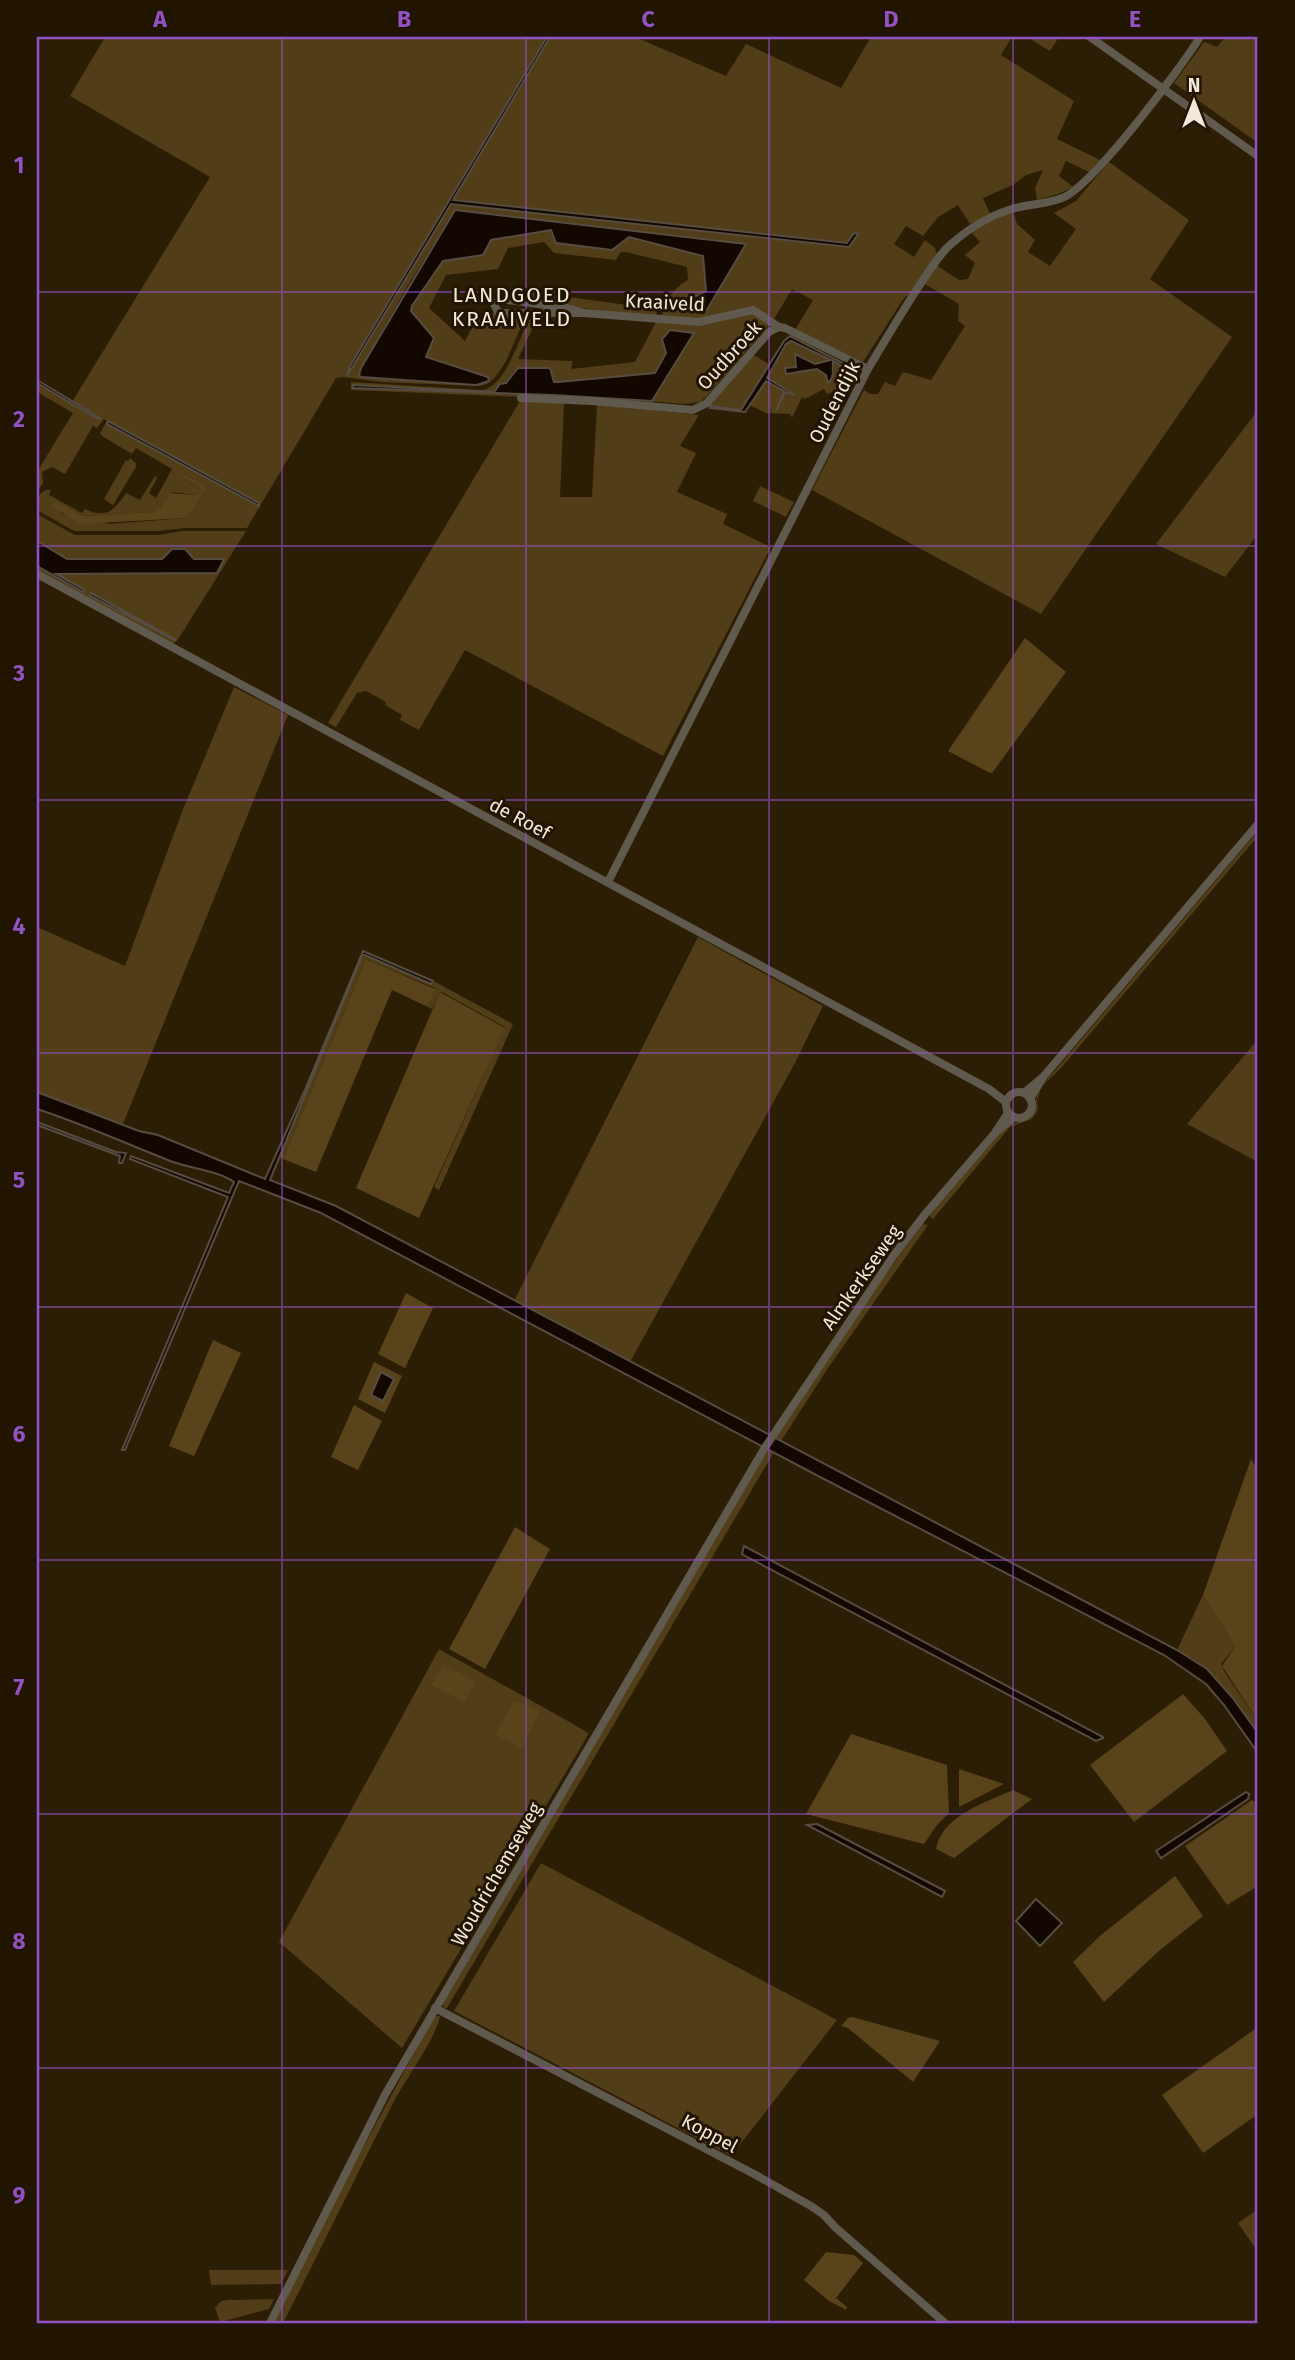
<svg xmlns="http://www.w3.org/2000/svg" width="1295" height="2360" viewBox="0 0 1295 2360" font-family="'Fira Sans',sans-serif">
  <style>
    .green { fill: #513d17; fill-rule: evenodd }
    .forest { fill: #58431a }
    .water { fill: #130800; stroke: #564c41; stroke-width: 2 }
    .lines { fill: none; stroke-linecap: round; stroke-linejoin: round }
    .minor { stroke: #60594d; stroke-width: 8 }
    .grid { fill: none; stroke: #9352c4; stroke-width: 2; stroke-opacity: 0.55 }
    .labels { text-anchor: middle; stroke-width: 6; stroke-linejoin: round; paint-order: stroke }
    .street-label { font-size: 19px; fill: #f2e9da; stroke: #221500 }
    .neighbourhood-label { font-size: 21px; letter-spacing: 2px; fill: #f2e9da; stroke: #221500 }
    .neatline { fill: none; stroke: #9352c4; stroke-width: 2.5 }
    .grid-label { font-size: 23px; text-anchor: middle; font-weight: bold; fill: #9352c4 }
  </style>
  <rect width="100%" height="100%" fill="#2c1e04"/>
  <g class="green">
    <path d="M105 37H296L297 39 298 37H547L346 375 451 204 849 246 857 235 854 233 847 243 452 200 550 37H635L726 76 746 44 841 88 871 37H1012L1001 55 1074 101 1057 139 1100 160 1089 172 1066 161 1059 176 1073 187 1058 194 1037 200 1035 188 1043 170 1026 175 1013 185 983 198 990 214 970 224 958 205 938 217 923 236 906 226 894 244 914 257 925 240 935 248 937 255 909 296H906L902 301 863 362 795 330 813 300 792 289 774 319 753 309 701 320 662 318C663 304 674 287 688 280L687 267 626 252H621L616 260 554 253 544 242 508 248 498 269 446 275 429 308 465 341 477 318 482 319 495 312 521 316 523 323C513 342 502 384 479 386L381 382 343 377 336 378 247 528H185L159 531H74L37 510C37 500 38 489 51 490L49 495 82 513 85 509C106 519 114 511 126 493L140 500 155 476 157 478 149 493 156 498 172 469 136 448 132 454 102 436 100 433 107 421 104 419 97 428 93 426 65 474 52 467 42 472 43 483 37 492V472L73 413 37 392V383L99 419 100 417 72 402 210 177 70 96ZM455 210 745 244 692 313 706 291 704 256 628 237 621 243 552 230 491 240 482 255 443 261 412 306 411 311 425 357 488 377 489 381 476 385 361 377V368L407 287ZM182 478 207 488 187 518 110 524 62 514 56 501 83 516 152 512 158 509 173 492 196 495 201 492V488Z"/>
    <path d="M1027 37H1059L1050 51Z"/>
    <path d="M1225 37H1258V143L1174 83 1204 42 1217 47Z"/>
    <path d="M1109 162 1189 220 1150 279 1232 337 1041 614 812 490 864 390 870 394H878L885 382 895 386 903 372 931 380 965 326 958 321 959 304 923 283 936 265 959 280 968 279 975 263 965 255 980 242 970 231 1013 211 1017 224 1035 240 1028 252 1050 266 1076 229 1054 213 1076 201Z"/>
    <path d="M509 289 657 309 656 317 497 298 498 293Z"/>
    <path d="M752 313 771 323 706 397 700 402 685 404 608 398 574 399 351 390V382L479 390C504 391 518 341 528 321L533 316H536L535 323 518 359 573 361 571 369 635 362 656 322C694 326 715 322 752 313ZM694 334 652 401C553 394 453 392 354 388L353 386 494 392 506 383 514 371 558 382 655 373 666 353 665 346Z"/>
    <path d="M791 341 831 360 830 362 815 364 795 354 796 367H790L791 374 817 369 826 375 827 382 834 372 833 361 845 368 849 381 853 385 827 394 824 389 805 399 802 397 792 418 790 414 766 413 749 405 766 381 784 391 777 409 785 392 794 395 767 378 786 344Z"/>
    <path d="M752 354 770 365 741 410 707 407Z"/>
    <path d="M520 401 564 403 560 497H592L597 405 699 415 680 446 696 453 677 492 727 514 723 524 771 547 663 756 465 650 419 730 400 720 402 715 385 705 386 702 366 691 357 693 336 727 328 723Z"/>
    <path d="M1258 410V534L1225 577 1156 544Z"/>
    <path d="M130 458 136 463V467L113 505 104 499 126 460 128 461Z"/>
    <path d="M760 486 794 502 786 517 753 501Z"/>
    <path d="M37 514 75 535H159L182 531H246L177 641 172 644 37 570V566L83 592 85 590 55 573H217L223 559H194L185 549 168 552 162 559H67L37 541ZM91 593 175 639V640L90 596 89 594Z"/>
    <path d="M234 687 288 715 123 1124 37 1092V927L125 966 182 812Z"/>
    <path d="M1258 831V836L1061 1068 1041 1087Z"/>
    <path d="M698 937 823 1006 795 1063 630 1362 514 1301Z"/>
    <path d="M364 954 431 984 433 981 439 984 513 1024 439 1190 434 1187 505 1027 442 992H440L432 1009 428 1007 435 988 366 959 283 1159 279 1157Z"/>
    <path d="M1258 1039V1162L1187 1124Z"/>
    <path d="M1040 1091 1037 1101 1038 1110 1032 1119 1010 1127 933 1219 930 1217V1213C954 1185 979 1151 1007 1127 1015 1121 1025 1123 1031 1116 1038 1108 1033 1099 1040 1091Z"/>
    <path d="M922 1224 928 1225 826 1371 781 1441 775 1438 872 1293Z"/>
    <path d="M768 1449 774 1452 447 2008H444L442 2001Z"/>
    <path d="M1203 1595 1235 1647 1221 1664 1225 1673 1258 1721V1733C1232 1697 1216 1674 1177 1650Z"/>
    <path d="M439 1649 575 1725 588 1733V1735L402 2048 279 1942ZM443 1665 475 1682 431 1685Z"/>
    <path d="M541 1863 837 2020 731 2156 454 2011Z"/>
    <path d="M436 2016H440C436 2038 406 2079 394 2101 356 2175 321 2250 283 2323H274L344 2183 433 2018Z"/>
    <path d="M1258 2209V2252L1238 2223Z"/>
    <path d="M209 2270H288L281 2284 211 2285Z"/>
    <path d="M274 2299 269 2309 220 2322 215 2308 221 2301 228 2300Z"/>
  </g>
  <g class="forest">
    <path d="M183 475 207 488 187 518 81 524 52 507 56 501 83 516 152 512 161 506 170 493 196 495 201 492V488L181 477Z"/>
    <path d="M1025 638 1066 672 992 773 988 772 948 751Z"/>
    <path d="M366 959 435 989 428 1007 392 990 316 1172 283 1159Z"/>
    <path d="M440 992 505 1028 419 1218 356 1188Z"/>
    <path d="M406 1293 433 1308 405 1368 378 1354Z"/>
    <path d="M213 1340 241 1353 194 1456 169 1446Z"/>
    <path d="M374 1362 402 1376 385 1413 358 1399Z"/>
    <path d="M354 1405 382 1421 358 1470 331 1457Z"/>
    <path d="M1251 1459 1258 1470V1721L1222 1666 1235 1647 1203 1595Z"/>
    <path d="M515 1527 550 1549 485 1669 449 1649Z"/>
    <path d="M443 1664 475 1681 465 1702 431 1685Z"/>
    <path d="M1183 1694 1205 1719 1227 1751 1134 1822 1090 1765Z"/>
    <path d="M514 1700 539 1712 522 1748 495 1735Z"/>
    <path d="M851 1734 947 1765 949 1813 937 1825 924 1844 806 1814Z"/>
    <path d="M959 1769 1004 1784 959 1807Z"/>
    <path d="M1013 1790 1032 1799 954 1858 936 1849C942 1816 986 1802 1013 1790Z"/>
    <path d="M1252 1800 1258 1805V1886L1227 1905 1185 1846Z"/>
    <path d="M1175 1876 1203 1916 1160 1950 1104 2002 1073 1962 1101 1935Z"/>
    <path d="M852 2017 940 2041 913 2082 848 2028 841 2026 848 2018Z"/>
    <path d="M1258 2027V2114L1203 2153 1162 2095Z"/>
    <path d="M826 2252 854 2255 863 2263 836 2298 847 2307 846 2310 829 2301 804 2280Z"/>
  </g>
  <g class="water">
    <path d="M547 37H550L453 200 847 243 854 233 858 234 849 247 451 204 347 376 350 366 374 326Z"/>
    <path d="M455 210 746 244 705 313 676 311 679 305 706 291 703 256 629 237 612 250 556 243 551 230 491 240 483 255 443 261 412 306 411 311 434 338 426 357 488 377 489 381 476 385 361 377 359 375 361 368Z"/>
    <path d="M670 330 694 333 652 401 553 395 353 388V385L494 392 500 384 506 383 518 368H550L554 382H558L655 373 666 353 662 339Z"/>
    <path d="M790 336 850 367 853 371 852 382 849 381 845 368 833 361C832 369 835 378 828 383L826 375 817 369 786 374 785 368 796 367 795 354 815 364 831 360 791 341 786 344 767 378 795 395 785 392 776 411 784 391 766 381 745 412 710 408 711 406 741 410 784 341Z"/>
    <path d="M37 380 100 418 98 419 37 383Z"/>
    <path d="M108 421 259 503V506L107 424Z"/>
    <path d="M37 541 67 559H162L172 549H185L194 559H224L217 573 56 574 85 590 83 592 37 566Z"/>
    <path d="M91 593 175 639V640L90 596Z"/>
    <path d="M363 951 433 981 431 984 363 954 270 1180 336 1206 1177 1650 1207 1669 1232 1697 1258 1733V1753L1224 1705 1206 1684 1164 1655 822 1478 321 1213 239 1181 125 1450H122L228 1197 130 1159 131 1156 229 1193 234 1182C216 1170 193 1169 173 1162 127 1144 83 1124 37 1109V1092L139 1131 158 1135 265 1179 305 1090Z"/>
    <path d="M37 1122 116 1152 126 1153 122 1163H119L120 1156 37 1125Z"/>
    <path d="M381 1372 394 1379 383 1401 371 1395Z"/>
    <path d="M744 1546 1103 1737V1738L1096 1741 747 1557 742 1554Z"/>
    <path d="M1246 1792 1249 1794 1248 1799 1161 1858 1156 1851Z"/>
    <path d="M817 1824 945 1891 942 1897 807 1825Z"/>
    <path d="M1036 1899 1062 1923 1040 1946 1016 1921Z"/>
  </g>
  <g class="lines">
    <g class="minor">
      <path d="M1090 37 1258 156"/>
      <path d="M584 313 567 308 500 299 494 304 498 312 502 313H584L699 322 753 310 779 327 785 328 868 369"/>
      <path d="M521 398 592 401 693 410 707 403 769 332 779 327"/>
      <path d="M37 574 989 1089 1006 1102"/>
      <path d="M608 882 868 369C887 337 906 305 927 274 934 264 941 253 950 245 969 228 990 215 1015 208 1030 204 1047 204 1062 198 1092 187 1181 68 1200 37"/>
      <path d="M1044 1076 1258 824"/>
      <circle cx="1019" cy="1105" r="13"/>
      <path d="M1024 1093 1044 1076 1030 1099"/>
      <path d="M995 1133 1013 1118"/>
      <path d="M435 2008 754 2174 811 2206 824 2215 835 2227 945 2323"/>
      <path d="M270 2323 386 2093 764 1449 894 1255 926 1213 995 1133 1008 1113"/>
    </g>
  </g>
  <path class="grid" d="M282 37V2323M526 37V2323M769 37V2323M1013 37V2323M37 292H1258M37 546H1258M37 800H1258M37 1053H1258M37 1307H1258M37 1560H1258M37 1814H1258M37 2068H1258"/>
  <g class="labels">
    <g class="street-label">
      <text transform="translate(665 302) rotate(3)" y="7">Kraaiveld</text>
      <text transform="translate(729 355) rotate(-48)" y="7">Oudbroek</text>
      <text transform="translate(834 402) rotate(-63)" y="7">Oudendijk</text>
      <text transform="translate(520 818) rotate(28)" y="7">de Roef</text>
      <text transform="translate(861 1277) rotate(-55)" y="7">Almkerkseweg</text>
      <text transform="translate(496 1874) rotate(-60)" y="7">Woudrichemseweg</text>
      <text transform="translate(710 2133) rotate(28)" y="7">Koppel</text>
    </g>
    <g class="neighbourhood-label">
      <text x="512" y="302">LANDGOED<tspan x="512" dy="24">KRAAIVELD</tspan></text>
    </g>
  </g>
  <rect width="1295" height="2360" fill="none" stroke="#221500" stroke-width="77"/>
  <g transform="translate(1194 102)" stroke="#221500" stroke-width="5" paint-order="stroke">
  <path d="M0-5L12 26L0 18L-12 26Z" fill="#f2e9da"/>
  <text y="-10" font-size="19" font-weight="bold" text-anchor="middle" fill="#f2e9da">N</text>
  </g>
  <rect x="38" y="38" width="1218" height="2284" class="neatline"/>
  <g class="grid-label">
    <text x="160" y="27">A</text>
    <text x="404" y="27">B</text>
    <text x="648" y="27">C</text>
    <text x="891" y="27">D</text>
    <text x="1135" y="27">E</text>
    <text x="19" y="173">1</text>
    <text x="19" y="427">2</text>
    <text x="19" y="681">3</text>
    <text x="19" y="934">4</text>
    <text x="19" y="1188">5</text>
    <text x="19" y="1442">6</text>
    <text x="19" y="1695">7</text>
    <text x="19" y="1949">8</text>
    <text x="19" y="2203">9</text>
  </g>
</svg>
